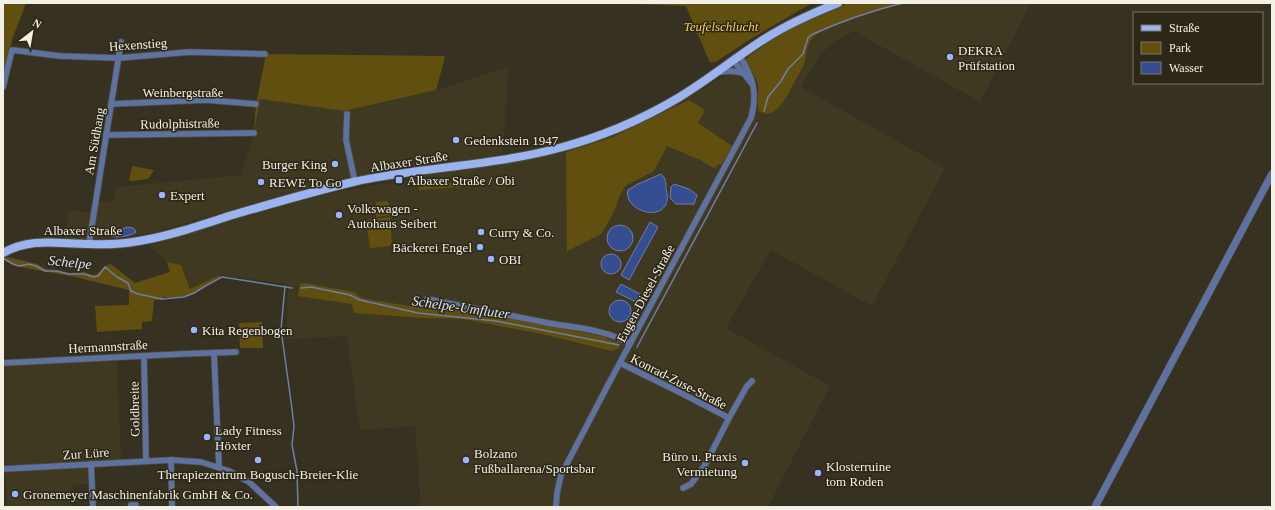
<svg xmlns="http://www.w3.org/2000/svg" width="1275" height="510" viewBox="0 0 1275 510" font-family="Georgia,serif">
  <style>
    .built { fill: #403921 }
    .green { fill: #614f0f }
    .water { fill: #354d91; stroke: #6e7eaa }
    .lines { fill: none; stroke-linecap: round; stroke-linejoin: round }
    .stream { stroke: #6e7eaa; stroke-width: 1.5 }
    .minor-casing { stroke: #545040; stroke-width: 7 }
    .tertiary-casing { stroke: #545040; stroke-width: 8 }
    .primary-casing { stroke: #545040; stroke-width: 10 }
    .minor { stroke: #5e72a2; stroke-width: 5.5 }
    .tertiary { stroke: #5e72a2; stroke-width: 7 }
    .primary { stroke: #9bb3ee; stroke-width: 8 }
    .poi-dot { fill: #98b5fd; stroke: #2c2716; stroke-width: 1.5 }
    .labels { text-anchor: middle; stroke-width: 3; stroke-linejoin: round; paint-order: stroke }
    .park-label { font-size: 13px; font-style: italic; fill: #f4ce53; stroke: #2c2716 }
    .street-label { font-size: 13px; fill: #f3f0e5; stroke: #2c2716 }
    .poi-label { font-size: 13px; fill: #f3f0e5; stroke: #2c2716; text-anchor: start }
    .water-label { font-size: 14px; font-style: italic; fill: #dae2f7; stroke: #2c2716 }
  </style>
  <rect width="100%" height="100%" fill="#363120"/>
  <g class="built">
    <path d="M907 3H1031L980 102 854 31 832 44 820 55 801 87 945 168 872 306 771 250 726 328 830 386 768 507H421L415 426 360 430 347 336 287 339 288 284 220 275 190 289 181 265 167 262 149 246 281 206 323 195 373 185 402 182 427 174 485 166 537 158 569 150 613 136 653 117 691 96 715 81 731 74 738 76 745 81 750 89 761 113 804 64 805 54 809 44 814 38 825 30 859 16Z"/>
    <path d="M508 67 503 154 373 174 327 183 316 184 302 191 279 196 154 232 125 237 89 239 65 238 69 210 92 213 94 202H113L116 187 241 175 254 133 260 99 344 111 436 90Z"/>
    <path d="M117 359 121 460 3 466V366Z"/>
    <path d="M89 467 90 484 71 485V507H7L6 472Z"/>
  </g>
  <g class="green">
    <path d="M3 3H26L13 37 3 74Z"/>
    <path d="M612 3H812L749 40 714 63 713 61 710 63 686 6Z"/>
    <path d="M848 3H907C883 8 860 15 837 25 829 28 819 32 813 38 805 47 807 55 804 64 802 70 797 77 794 83 788 94 775 123 759 111 756 103 759 94 758 85 756 77 750 69 746 62V59L749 56 779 35 818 16Z"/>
    <path d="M266 54 445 56 443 65 436 90 344 111 260 99 254 133 256 104Z"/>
    <path d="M689 100 705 110 698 123 732 146 721 165 718 164 715 169 700 160 667 146 654 171 625 186 620 195 613 214 601 234 567 251 566 152 613 137Z"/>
    <path d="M132 166 154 170 148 179 132 181 129 180Z"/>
    <path d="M417 177H422L443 183 481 182 474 186 419 190Z"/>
    <path d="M388 201 390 215 376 217V202Z"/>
    <path d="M390 217 392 244 390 246 370 248 366 220Z"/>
    <path d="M8 257 37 264 46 269 57 270 70 273 84 272 93 275 97 274 105 266 111 264 135 283 170 272 167 262 181 265 190 289 220 275V277C209 283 198 292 186 296 179 298 171 297 163 297V300H154L152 321 142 322V329L97 332 95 306 129 305V290L75 277 15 266 3 260Z"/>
    <path d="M305 283 354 292 362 298 372 300 422 308V304L430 303 606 337 607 339 619 343V348L612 351 542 334 463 319 424 318 354 313 352 304 298 296 300 284Z"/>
    <path d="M262 322 263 348H240L239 323Z"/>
  </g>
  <g class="water">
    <path d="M661 174C666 178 666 183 666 189 667 193 668 198 667 201 662 223 623 210 628 190L638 184Z"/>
    <path d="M674 184 689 189 697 195 694 204H676L670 198 671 187Z"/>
    <path d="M650 222 658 227 629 280 621 275Z"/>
    <circle cx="620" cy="238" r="13"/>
    <path d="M127 227 133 228 136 231 135 233C128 236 115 239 109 235V232L113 229 120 230Z"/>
    <circle cx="611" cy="264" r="10"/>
    <path d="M621 284 640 294 636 302 616 292Z"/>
    <circle cx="620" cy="311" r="11"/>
  </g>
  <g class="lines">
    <g class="stream">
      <path d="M764 111 768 97 781 81 788 69 803 54 808 38 811 35C841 21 871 11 903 3"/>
      <path d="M3 258 13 264 19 266 29 264 36 266 45 271H56L69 274H84L94 277 98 276 105 267 117 277 128 283 131 291 138 294 162 299 184 297 194 293 207 285 222 277 292 288"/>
      <path d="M285 286 281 329 292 409 294 426 292 445 297 471 298 507"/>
      <path d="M301 288 311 287 350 295 360 300 418 313 496 321 619 345"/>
      <path d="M637 347 757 123"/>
    </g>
    <defs>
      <g id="minor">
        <path d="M733 60 752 84"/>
        <path d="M719 72 732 71 743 73"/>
        <path d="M3 87 12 50 60 56 119 58 190 52 265 54"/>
        <path d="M111 104 206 100 256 104"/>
        <path d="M347 114 346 140 355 182"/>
        <path d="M106 135 254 133"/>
        <path d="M89 244 121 42"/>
        <path d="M427 299C467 307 507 315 548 323 575 328 605 329 630 344"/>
        <path d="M214 353 219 467"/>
        <path d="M144 356 146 461"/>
        <path d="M3 363 181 354 236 352"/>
        <path d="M620 363 679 392 729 418 747 386 752 381"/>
        <path d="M171 460 172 507"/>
        <path d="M91 464 93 507"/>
        <path d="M3 469 171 460 201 462 229 471 249 482 276 507"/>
        <path d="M683 488 691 484 705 465 729 418"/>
        <path d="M131 507V505H136"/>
        <path d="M556 507 557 493 561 475 609 383 751 118C758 92 753 77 739 55"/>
      </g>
      <path id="tertiary" d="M1095 507 1272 174"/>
      <path id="primary" d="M3 253C32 237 58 244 90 244 106 245 122 244 139 241 169 236 199 226 229 216 270 204 311 192 353 182 421 167 492 166 559 148 601 137 641 120 678 98 708 80 736 57 766 38 788 24 813 13 838 3"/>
    </defs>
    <use href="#minor" class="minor-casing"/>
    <use href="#tertiary" class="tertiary-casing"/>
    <use href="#primary" class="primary-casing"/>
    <use href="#minor" class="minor"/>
    <use href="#tertiary" class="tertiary"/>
    <use href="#primary" class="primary"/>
  </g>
  <g class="poi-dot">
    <circle cx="950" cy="57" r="4"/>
    <circle cx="456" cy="140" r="4"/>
    <circle cx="335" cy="164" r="4"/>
    <rect x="395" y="176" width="8" height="8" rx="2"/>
    <circle cx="261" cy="182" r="4"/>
    <circle cx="162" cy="195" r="4"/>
    <circle cx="339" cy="215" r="4"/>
    <circle cx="481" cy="232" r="4"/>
    <circle cx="480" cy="247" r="4"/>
    <circle cx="491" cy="259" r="4"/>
    <circle cx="194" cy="330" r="4"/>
    <circle cx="207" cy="437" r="4"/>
    <circle cx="258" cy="460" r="4"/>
    <circle cx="466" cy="460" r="4"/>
    <circle cx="745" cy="463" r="4"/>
    <circle cx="818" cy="473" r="4"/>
    <circle cx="15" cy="494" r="4"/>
  </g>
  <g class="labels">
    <g class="park-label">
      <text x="721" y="31">Teufelschlucht</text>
    </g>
    <g class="street-label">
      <text transform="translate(138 44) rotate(-4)" y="5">Hexenstieg</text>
      <text x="183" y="97">Weinbergstraße</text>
      <text transform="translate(180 123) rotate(-1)" y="5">Rudolphistraße</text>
      <text transform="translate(94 141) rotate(-80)" y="5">Am Südhang</text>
      <text transform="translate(409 161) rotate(-9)" y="5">Albaxer Straße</text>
      <text x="83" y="235">Albaxer Straße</text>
      <text transform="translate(645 293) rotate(-62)" y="5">Eugen-Diesel-Straße</text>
      <text transform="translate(108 346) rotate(-3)" y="5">Hermannstraße</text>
      <text transform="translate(679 381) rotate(27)" y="5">Konrad-Zuse-Straße</text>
      <text transform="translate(134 409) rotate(-91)" y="5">Goldbreite</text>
      <text transform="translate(86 453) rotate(-4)" y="5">Zur Lüre</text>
    </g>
    <g class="poi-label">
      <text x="958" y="55">DEKRA<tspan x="958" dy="15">Prüfstation</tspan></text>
      <text x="464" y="145">Gedenkstein 1947</text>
      <text x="327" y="169" text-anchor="end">Burger King</text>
      <text x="407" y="185">Albaxer Straße / Obi</text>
      <text x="269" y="187">REWE To Go</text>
      <text x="170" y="200">Expert</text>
      <text x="347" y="213">Volkswagen -<tspan x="347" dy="15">Autohaus Seibert</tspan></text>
      <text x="489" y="237">Curry &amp; Co.</text>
      <text x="472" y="252" text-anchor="end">Bäckerei Engel</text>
      <text x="499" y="264">OBI</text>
      <text x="202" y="335">Kita Regenbogen</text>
      <text x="215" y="435">Lady Fitness<tspan x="215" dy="15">Höxter</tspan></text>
      <text x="474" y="458">Bolzano<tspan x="474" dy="15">Fußballarena/Sportsbar</tspan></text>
      <text x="737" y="461" text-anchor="end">Büro u. Praxis<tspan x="737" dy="15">Vermietung</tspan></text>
      <text x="826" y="471">Klosterruine<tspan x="826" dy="15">tom Roden</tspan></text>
      <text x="258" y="479" text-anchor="middle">Therapiezentrum Bogusch-Breier-Klie</text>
      <text x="23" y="499">Gronemeyer Maschinenfabrik GmbH &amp; Co.</text>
    </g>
    <g class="water-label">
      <text transform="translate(70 262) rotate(6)" y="5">Schelpe</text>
      <text transform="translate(461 307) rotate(8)" y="5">Schelpe-Umfluter</text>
    </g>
  </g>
  <rect width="1275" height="510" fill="none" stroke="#f3f0e5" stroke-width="8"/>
  <rect x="1133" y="12" width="130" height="72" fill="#2c2716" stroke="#7c7769"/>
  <rect x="1141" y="25" width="20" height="6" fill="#9bb3ee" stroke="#7c7769"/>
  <text x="1169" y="32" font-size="12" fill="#f3f0e5">Straße</text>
  <rect x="1141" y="42" width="20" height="12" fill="#614f0f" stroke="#7c7769"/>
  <text x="1169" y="52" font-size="12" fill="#f3f0e5">Park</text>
  <rect x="1141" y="62" width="20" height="12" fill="#354d91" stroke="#7c7769"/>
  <text x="1169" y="72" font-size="12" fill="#f3f0e5">Wasser</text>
  <g transform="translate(32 32) rotate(31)" stroke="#2c2716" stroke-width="3" paint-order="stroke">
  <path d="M0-3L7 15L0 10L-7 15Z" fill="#f3f0e5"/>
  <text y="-6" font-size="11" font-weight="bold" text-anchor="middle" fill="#f3f0e5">N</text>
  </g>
</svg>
